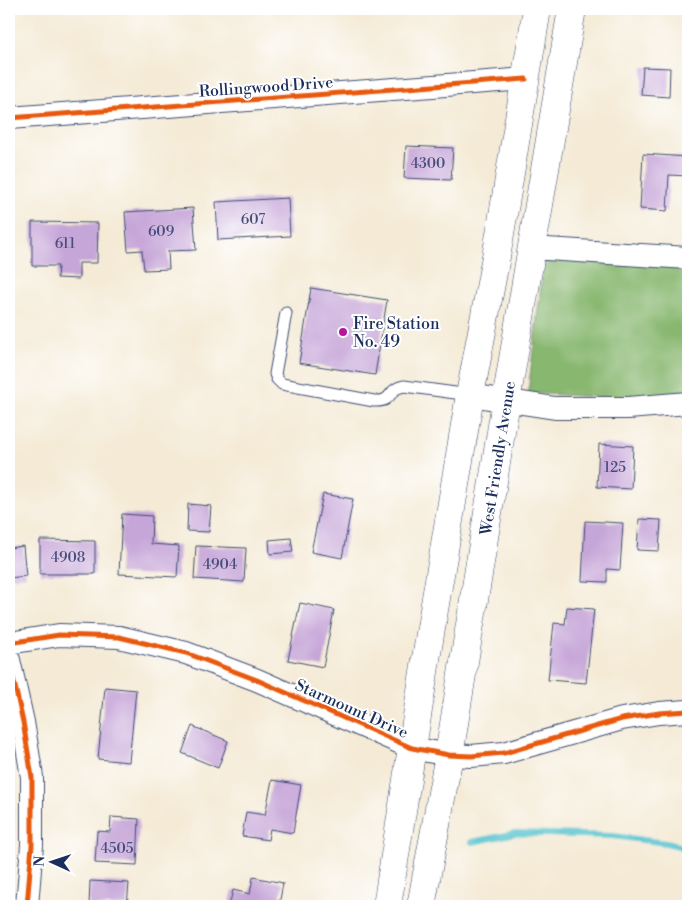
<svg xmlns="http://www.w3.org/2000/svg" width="697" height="915" viewBox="0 0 697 915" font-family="'Libre Bodoni',serif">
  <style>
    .forest { fill: #88b770; stroke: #527367 }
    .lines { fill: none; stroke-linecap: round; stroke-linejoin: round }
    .stream { stroke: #57c3cf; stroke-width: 6 }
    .building { fill: #c6a6d8 }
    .lane-casing { stroke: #3c4b70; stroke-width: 13 }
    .street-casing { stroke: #3c4b70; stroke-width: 24 }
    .secondary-casing { stroke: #3c4b70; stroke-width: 29 }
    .lane { stroke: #fff; stroke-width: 11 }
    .street { stroke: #fff; stroke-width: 22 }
    .secondary { stroke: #fff; stroke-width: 28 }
    .cycleway-casing { stroke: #fff; stroke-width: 8 }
    .cycleway { stroke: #e8590c; stroke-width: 5 }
    .poi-dot { fill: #b5179e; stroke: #fff; stroke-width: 2 }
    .labels { text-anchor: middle; stroke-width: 4; stroke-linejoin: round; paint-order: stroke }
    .number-label { font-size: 14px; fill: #464d7c }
    .street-label { font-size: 16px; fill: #1b2f5e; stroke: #fff }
    .poi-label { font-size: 16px; fill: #1b2f5e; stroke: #fff; text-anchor: start }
  </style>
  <rect width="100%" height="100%" fill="#fff"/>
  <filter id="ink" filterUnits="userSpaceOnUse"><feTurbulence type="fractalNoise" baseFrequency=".02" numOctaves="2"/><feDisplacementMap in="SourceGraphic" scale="10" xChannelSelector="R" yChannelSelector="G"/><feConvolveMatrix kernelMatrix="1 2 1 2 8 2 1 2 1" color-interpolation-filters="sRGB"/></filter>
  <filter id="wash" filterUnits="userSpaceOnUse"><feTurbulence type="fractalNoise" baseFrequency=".0096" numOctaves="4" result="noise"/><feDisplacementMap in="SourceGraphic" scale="20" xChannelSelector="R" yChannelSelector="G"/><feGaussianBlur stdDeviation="1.12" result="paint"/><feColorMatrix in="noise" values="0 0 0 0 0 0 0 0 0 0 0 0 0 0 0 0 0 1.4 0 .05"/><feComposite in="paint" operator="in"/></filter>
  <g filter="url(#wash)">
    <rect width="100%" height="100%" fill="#f4ead5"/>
    <path class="forest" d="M544 258 688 263V395L632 399 528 393Z"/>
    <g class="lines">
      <path class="stream" d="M472 842 516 833 613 836 666 843 688 848"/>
    </g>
    <g id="blocks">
      <g class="building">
        <path d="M643 67 670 68 669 97 641 95Z"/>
        <path d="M406 146 453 148 451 180 404 178Z"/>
        <path d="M643 154 688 157V176L669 175 667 211 640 209Z"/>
        <path d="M288 198 290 236 218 240 216 202Z"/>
        <path d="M193 208 196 250 168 251 169 269 144 270 142 250 128 251 125 212Z"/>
        <path d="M32 222 98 223 97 263H79V279L57 278 58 266H32Z"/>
        <path d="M311 288 387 300 375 375 299 363Z"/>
        <path d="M599 444 633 446 631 489 597 487Z"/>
        <path d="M323 494 353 499 342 558 311 552Z"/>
        <path d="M188 504 211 506 209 532 187 531Z"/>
        <path d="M122 514 152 516 151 544 179 546 177 577 119 574Z"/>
        <path d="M639 519 661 520 659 551 637 550Z"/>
        <path d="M585 521 623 523 620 570 607 569V582L582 581Z"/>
        <path d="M291 538 293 552 270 554 269 540Z"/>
        <path d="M40 540 95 541V574H40Z"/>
        <path d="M23 546 26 576 9 578V548Z"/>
        <path d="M196 546 246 548 244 582 194 579Z"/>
        <path d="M300 603 334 610 323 667 288 660Z"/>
        <path d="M567 607 594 609 586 683 548 680 554 623 565 624Z"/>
        <path d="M105 687 136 690 129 762 98 759Z"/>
        <path d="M192 726 228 741 218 768 182 753Z"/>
        <path d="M272 780 301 785 293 833 270 829 268 840 242 836 246 812 265 815Z"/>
        <path d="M111 817 139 819 137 865 95 863 97 831 110 832Z"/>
        <path d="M253 877 283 883 279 906H229L233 890 250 894Z"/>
        <path d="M90 881 129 883 127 906H89Z"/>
      </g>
    </g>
  </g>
  <g filter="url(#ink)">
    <use href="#blocks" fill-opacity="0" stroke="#3c4b70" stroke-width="1"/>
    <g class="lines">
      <defs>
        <path id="lane" d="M286 313 275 374 277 379 282 384 374 401C395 402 386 389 404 386L470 395"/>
        <g id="street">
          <path d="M9 118 526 79"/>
          <path d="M531 248 688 258"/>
          <path d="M470 395 555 408H628L688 403"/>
          <path d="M9 643 59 635 119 637 186 653 257 680 412 748 449 755 471 756 504 753 622 719 659 713 688 711"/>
          <path d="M9 660 23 722 32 777V845L27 906"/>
        </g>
        <g id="secondary">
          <path d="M387 906 430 634 470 395 498 246 537 9"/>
          <path d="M421 906 449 755 506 401 572 9"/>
        </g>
      </defs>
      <use href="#lane" class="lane-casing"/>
      <use href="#street" class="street-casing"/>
      <use href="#secondary" class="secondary-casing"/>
      <use href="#lane" class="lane"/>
      <use href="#street" class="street"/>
      <use href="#secondary" class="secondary"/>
      <defs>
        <g id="cycleway">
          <path d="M9 118 526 79"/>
          <path d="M9 643 59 635 119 637 186 653 257 680 412 748 449 755 471 756 504 753 622 719 659 713 688 711"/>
          <path d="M9 660 23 722 32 777V845L27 906"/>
        </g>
      </defs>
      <use href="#cycleway" class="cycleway-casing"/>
      <use href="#cycleway" class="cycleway"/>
    </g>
  </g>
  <circle class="poi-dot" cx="343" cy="332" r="5"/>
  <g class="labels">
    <g class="number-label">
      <text x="428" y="168">4300</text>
      <text x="253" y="224">607</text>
      <text x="161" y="236">609</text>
      <text x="65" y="248">611</text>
      <text x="615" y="472">125</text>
      <text x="68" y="562">4908</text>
      <text x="220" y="569">4904</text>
      <text x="117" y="853">4505</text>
    </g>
    <g class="street-label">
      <text transform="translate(266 86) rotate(-4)" y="6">Rollingwood Drive</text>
      <text transform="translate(497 458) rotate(-81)" y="6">West Friendly Avenue</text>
      <text transform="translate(352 708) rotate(24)" y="6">Starmount Drive</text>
    </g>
    <g class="poi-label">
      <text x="353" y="329">Fire Station<tspan x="353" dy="18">No. 49</tspan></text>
    </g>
  </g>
  <rect width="697" height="915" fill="none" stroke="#fff" stroke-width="30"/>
  <g transform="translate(52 862) rotate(273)" stroke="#ffffff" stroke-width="4" paint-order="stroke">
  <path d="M0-4L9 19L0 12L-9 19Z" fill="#1b2f5e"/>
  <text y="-8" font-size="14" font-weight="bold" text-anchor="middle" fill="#1b2f5e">N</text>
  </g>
</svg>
